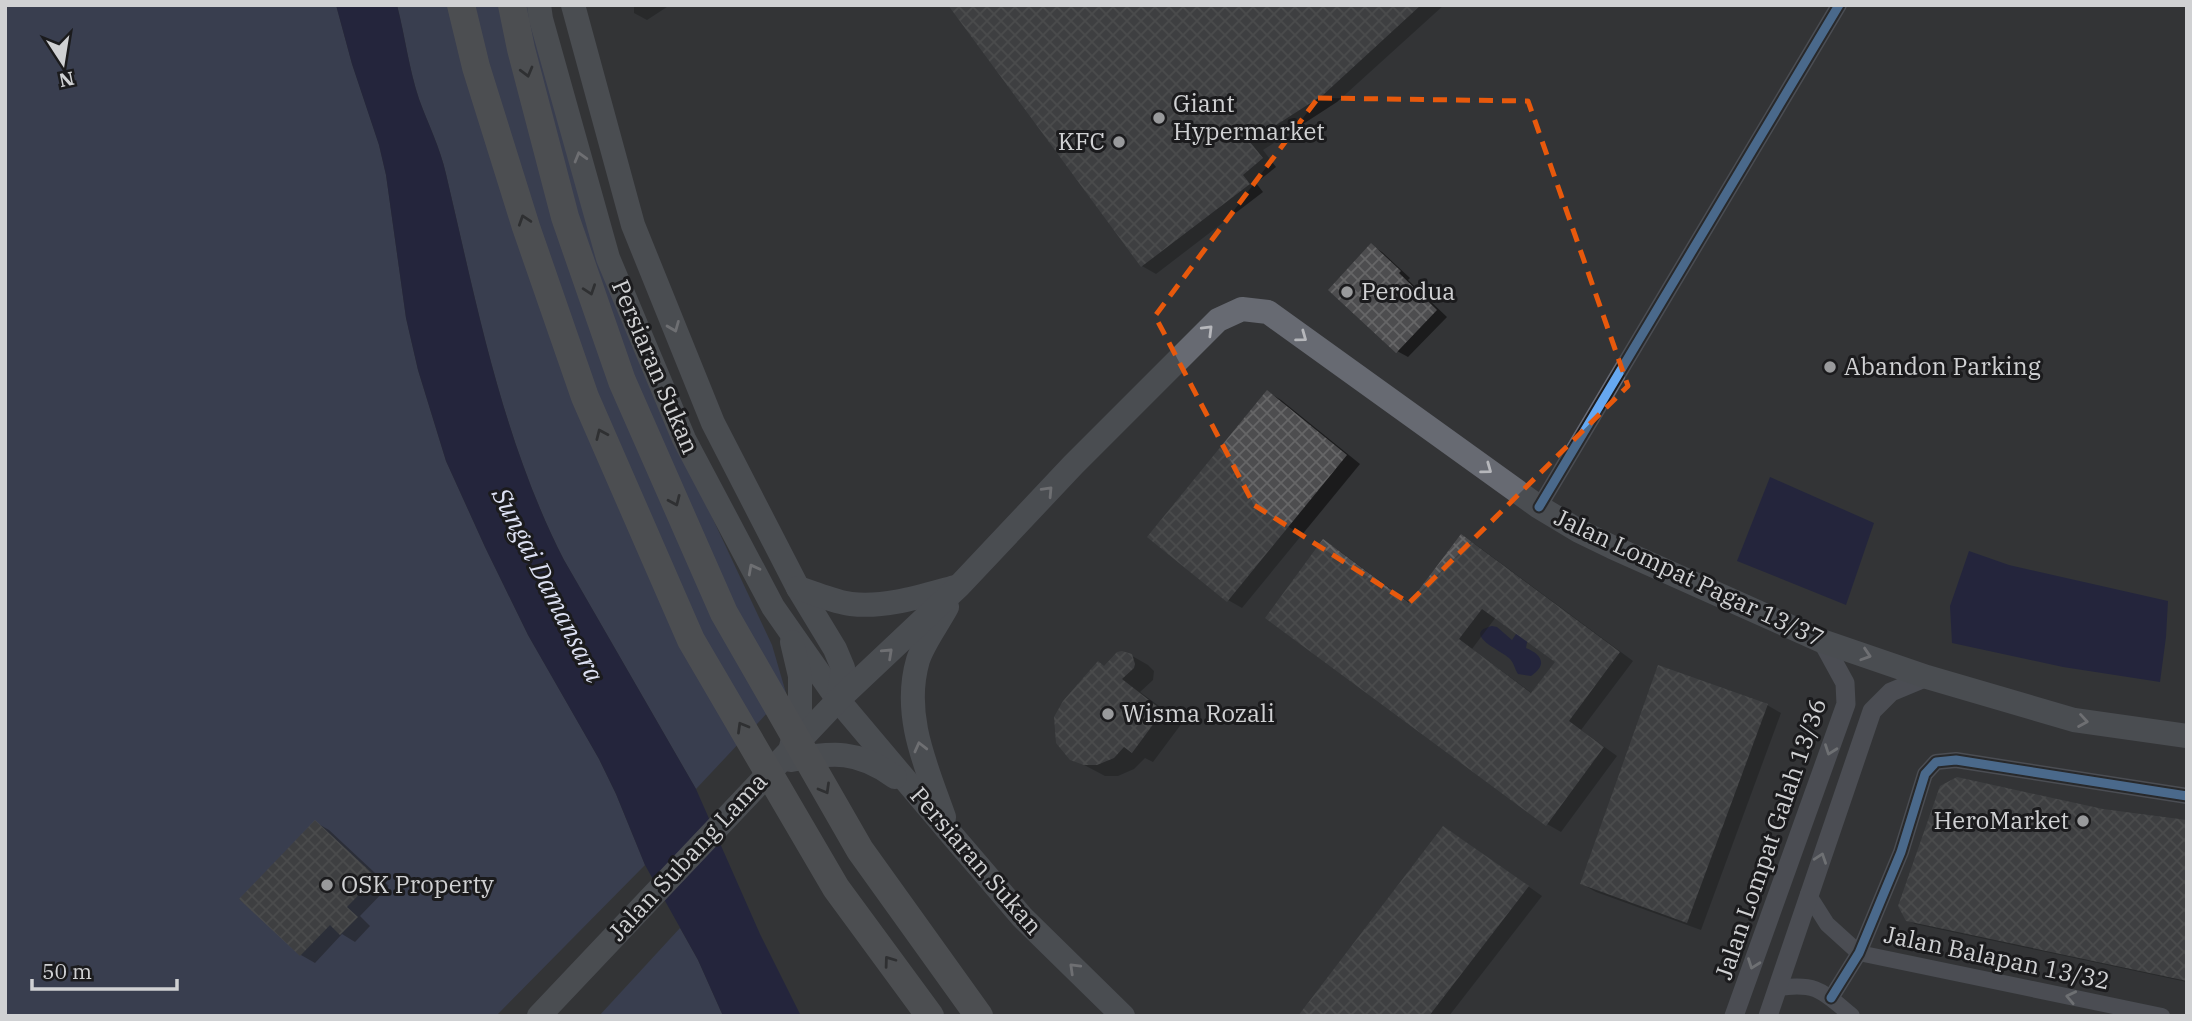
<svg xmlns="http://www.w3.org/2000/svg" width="2192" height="1021" viewBox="0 0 2192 1021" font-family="'IBM Plex Serif',serif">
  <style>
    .grass { fill: #41496d }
    .water { fill: #121343 }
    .shadow { fill: #0007; fill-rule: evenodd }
    .building { fill: url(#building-cross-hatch); fill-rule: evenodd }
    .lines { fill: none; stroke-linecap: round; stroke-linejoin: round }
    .minor { stroke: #686b76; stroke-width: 16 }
    .tertiary { stroke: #686b76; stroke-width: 19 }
    .primary { stroke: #676a72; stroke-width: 24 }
    .motorway-bridge { stroke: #6c6e72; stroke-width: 28 }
    .cycleway-casing { stroke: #1b1b1d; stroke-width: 13 }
    .cycleway { stroke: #66a8f1; stroke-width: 9 }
    .oneway { stroke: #2b2c2e }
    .oneway2 { stroke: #b6b7bb }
    .oneway3 { stroke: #b6b8bc }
    .marked { fill: none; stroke: #e8590c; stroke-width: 5; stroke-dasharray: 14 9; stroke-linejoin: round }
    .poi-dot { fill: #999a9c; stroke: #1b1b1d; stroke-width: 2.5 }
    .labels { text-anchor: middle; stroke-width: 6; stroke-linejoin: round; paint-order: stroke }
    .poi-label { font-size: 24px; fill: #d0d1d3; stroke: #1b1b1d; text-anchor: start }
    .street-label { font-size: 24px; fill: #d0d1d3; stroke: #1b1b1d }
    .water-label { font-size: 26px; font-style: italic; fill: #dde1f3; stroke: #1b1b1d }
  </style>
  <defs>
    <pattern id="building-cross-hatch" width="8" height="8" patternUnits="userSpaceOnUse" patternTransform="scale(1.75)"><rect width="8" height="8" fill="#4d4d4f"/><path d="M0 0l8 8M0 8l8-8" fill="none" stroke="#666667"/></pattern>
  </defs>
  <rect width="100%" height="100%" fill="#333436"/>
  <g class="grass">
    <path d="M5 5H336L352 64 379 145 386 175 406 318 418 370 446 461 485 547 528 635 599 759 616 794 645 865 496 1016H5Z"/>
    <path d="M397 5H546L599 250 675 438 772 645 786 693 696 789 564 560C502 439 477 305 446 174 440 147 428 124 419 99 409 69 405 36 397 5Z"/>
    <path d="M680 928 698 960 723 1016H599Z"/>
  </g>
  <g class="water">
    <path d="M336 5H397C405 36 409 69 419 99 428 124 440 147 446 174 477 305 502 439 564 560L696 789 760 934 801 1016H723L698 960 645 865 616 794 599 759 528 635 485 547 446 461 418 370 406 318 386 175 379 145 352 64Z"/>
    <path d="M1770 477 1874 523 1846 605 1737 561Z"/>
    <path d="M1969 551 2009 565 2168 601 2166 637 2160 682 2063 667 1952 643 1950 606Z"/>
    <path d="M1492 626 1497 627 1512 640 1516 634 1528 637 1526 648C1543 655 1547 665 1531 676L1518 674C1515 670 1514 663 1510 659 1505 652 1459 634 1492 626Z"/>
  </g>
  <g class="shadow">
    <path d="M634 5H670L647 20 634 13Z"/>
    <path d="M950 5H1444L1337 102 1263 150 1276 167 1256 183 1263 192 1156 274 1142 266Z"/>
    <path d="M1372 246 1382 252 1410 278 1408 280 1447 317 1408 357 1397 351Z"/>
    <path d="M1268 392 1281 400 1360 464 1242 608 1228 600Z"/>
    <path d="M1461 536 1475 544 1633 661 1581 730 1617 756 1561 832 1547 824 1324 541 1338 550 1411 604ZM1496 617 1557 662 1533 694 1472 649Z"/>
    <path d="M1127 653 1148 665 1154 671 1153 680 1140 692 1182 723 1153 762 1145 758 1134 769 1118 776H1105L1071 758 1105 668Z"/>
    <path d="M1767 705 1781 713 1701 930 1596 892 1582 884Z"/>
    <path d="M2102 811 2187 822V982L1915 924 1907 920Z"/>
    <path d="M315 822 329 830 389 886 360 916 370 926 355 942 342 934 315 963 301 955Z"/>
    <path d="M1457 836 1542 896 1449 1016H1300Z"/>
  </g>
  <g class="building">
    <path d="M948 5H1421L1323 95 1250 142 1263 158 1243 175 1250 184 1141 267Z"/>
    <path d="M1371 243 1401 271 1399 273 1437 310 1396 353 1328 290Z"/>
    <path d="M1267 390 1347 455 1227 602 1147 537Z"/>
    <path d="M1461 534 1620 652 1569 721 1604 747 1546 826 1265 618 1323 539 1409 603ZM1482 609 1555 662 1531 693 1459 639Z"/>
    <path d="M1122 651 1132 654 1135 664 1134 668 1122 679 1163 711 1132 753 1124 747 1114 758 1097 765H1084L1070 760 1056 743 1054 717 1063 701 1098 661 1104 666 1117 652Z"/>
    <path d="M1658 665 1768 704 1687 923 1580 884Z"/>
    <path d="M1957 777 2103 809 2187 820V981L1906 921 1898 906 1940 786Z"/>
    <path d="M315 820 376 877 347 907 358 917 340 935 330 925 300 956 239 899Z"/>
    <path d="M1443 826 1529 886 1429 1016H1298Z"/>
  </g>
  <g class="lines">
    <g class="minor">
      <path d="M1539 507 1839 5"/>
      <path d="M1808 894 1827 924 1859 953 2162 1016"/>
      <path d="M1778 988C1818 982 1823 992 1852 1016"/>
      <path d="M1831 998 1859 953 1901 852 1925 774 1936 762 1956 760 2187 796"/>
    </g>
    <g class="tertiary">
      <path d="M1734 1016 1846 704 1845 683 1822 641"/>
      <path d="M1768 1016 1872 711 1891 692 1927 677"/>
    </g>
    <g class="primary">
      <path d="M539 5 541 19 608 258 684 439 773 607 838 700 951 834 1022 917 1123 1016"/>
      <path d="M573 5 633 225 713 423 798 588 835 649 843 668 838 700"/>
      <path d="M798 588C815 593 834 602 851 604 886 608 922 596 955 587"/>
      <path d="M791 747 800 710V676L792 642"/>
      <path d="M791 760C833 752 858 750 895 777"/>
      <path d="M944 817C926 766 902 715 918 660 924 642 938 624 947 607"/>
      <path d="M539 1016 838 700 959 586 1073 465 1218 320 1242 309 1268 312 1539 507 1579 531 1612 547 1822 641 1927 677 2074 720 2187 736"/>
    </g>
    <g class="motorway-bridge">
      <path d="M461 5 476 67 526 227 585 397 691 640 836 888 930 1016"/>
      <path d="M512 5 521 49 565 217 622 381 724 613 860 850 979 1016"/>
    </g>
    <defs>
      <g id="cycleway">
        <path d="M1539 507 1839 5"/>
        <path d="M1831 998 1859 953 1901 852 1925 774 1936 762 1956 760 2187 796"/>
      </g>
    </defs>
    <use href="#cycleway" class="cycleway-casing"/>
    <use href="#cycleway" class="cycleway"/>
  </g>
  <defs><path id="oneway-chevron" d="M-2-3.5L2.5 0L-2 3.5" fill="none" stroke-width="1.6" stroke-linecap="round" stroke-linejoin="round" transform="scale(1.75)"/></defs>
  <g class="oneway">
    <use href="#oneway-chevron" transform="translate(527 72) rotate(75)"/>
    <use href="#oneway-chevron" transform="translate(524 220) rotate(-108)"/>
    <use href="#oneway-chevron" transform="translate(590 290) rotate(71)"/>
    <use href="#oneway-chevron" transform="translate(601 434) rotate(-114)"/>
    <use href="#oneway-chevron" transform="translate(675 501) rotate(66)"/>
    <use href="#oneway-chevron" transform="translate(742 727) rotate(-120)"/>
    <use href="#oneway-chevron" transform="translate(825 789) rotate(60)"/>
    <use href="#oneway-chevron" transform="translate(889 961) rotate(-126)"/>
  </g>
  <g class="oneway2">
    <use href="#oneway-chevron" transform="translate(580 157) rotate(-106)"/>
    <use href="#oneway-chevron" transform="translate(674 327) rotate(68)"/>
    <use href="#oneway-chevron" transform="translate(1208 330) rotate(-45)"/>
    <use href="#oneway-chevron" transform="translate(1302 337) rotate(36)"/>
    <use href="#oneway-chevron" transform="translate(1487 469) rotate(36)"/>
    <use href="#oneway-chevron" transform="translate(1048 491) rotate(-47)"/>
    <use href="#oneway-chevron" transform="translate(753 569) rotate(-118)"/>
    <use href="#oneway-chevron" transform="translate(888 653) rotate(-43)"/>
    <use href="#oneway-chevron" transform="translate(1866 655) rotate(18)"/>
    <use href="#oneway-chevron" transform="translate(2083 721) rotate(9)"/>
    <use href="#oneway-chevron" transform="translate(920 747) rotate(-104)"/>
    <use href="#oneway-chevron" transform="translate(1074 968) rotate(-136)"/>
  </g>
  <g class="oneway3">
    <use href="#oneway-chevron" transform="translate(1830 750) rotate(110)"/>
    <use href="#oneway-chevron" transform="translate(1821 858) rotate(-71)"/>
    <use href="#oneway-chevron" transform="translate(1753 964) rotate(110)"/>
    <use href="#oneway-chevron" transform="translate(2071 997) rotate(-168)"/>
  </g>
  <path d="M0 0H2192V1021H0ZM1318 98 1528 101 1628 386 1409 603 1254 505 1155 316Z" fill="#333436" fill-opacity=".55" fill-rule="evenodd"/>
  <path class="marked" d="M1318 98 1528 101 1628 386 1409 603 1254 505 1155 316Z"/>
  <g class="poi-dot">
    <circle cx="1159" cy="118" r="7"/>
    <circle cx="1119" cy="142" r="7"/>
    <circle cx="1347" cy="292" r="7"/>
    <circle cx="1830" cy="367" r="7"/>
    <circle cx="1108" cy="714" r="7"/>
    <circle cx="2083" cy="821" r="7"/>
    <circle cx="327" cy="885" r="7"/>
  </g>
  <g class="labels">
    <g class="poi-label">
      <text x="1173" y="112">Giant<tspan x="1173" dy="28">Hypermarket</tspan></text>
      <text x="1105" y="150" text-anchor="end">KFC</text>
      <text x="1361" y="300">Perodua</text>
      <text x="1844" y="375">Abandon Parking</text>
      <text x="1122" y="722">Wisma Rozali</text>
      <text x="2069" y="829" text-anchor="end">HeroMarket</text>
      <text x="341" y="893">OSK Property</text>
    </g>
    <g class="street-label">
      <text transform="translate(655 367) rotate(67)" y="8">Persiaran Sukan</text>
      <text transform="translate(1689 578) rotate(25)" y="8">Jalan Lompat Pagar 13/37</text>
      <text transform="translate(1771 839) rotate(-71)" y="8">Jalan Lompat Galah 13/36</text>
      <text transform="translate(688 857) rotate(-47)" y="8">Jalan Subang Lama</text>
      <text transform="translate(976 861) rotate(49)" y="8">Persiaran Sukan</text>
      <text transform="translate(1997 958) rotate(12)" y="8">Jalan Balapan 13/32</text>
    </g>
    <g class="water-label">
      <text transform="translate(548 585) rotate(63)" y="9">Sungai Damansara</text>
    </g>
  </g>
  <rect width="2192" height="1021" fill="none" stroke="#d0d1d3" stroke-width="14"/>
  <g transform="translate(63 63) rotate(168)" stroke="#1b1b1d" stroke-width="5" paint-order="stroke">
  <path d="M0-5L12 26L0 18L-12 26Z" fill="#d0d1d3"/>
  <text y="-10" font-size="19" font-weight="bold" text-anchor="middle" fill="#d0d1d3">N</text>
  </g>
  <path d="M32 979v10h145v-10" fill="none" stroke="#d0d1d3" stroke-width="3.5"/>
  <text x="42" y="979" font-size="21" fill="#d0d1d3" stroke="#1b1b1d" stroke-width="5" paint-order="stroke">50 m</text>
</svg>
